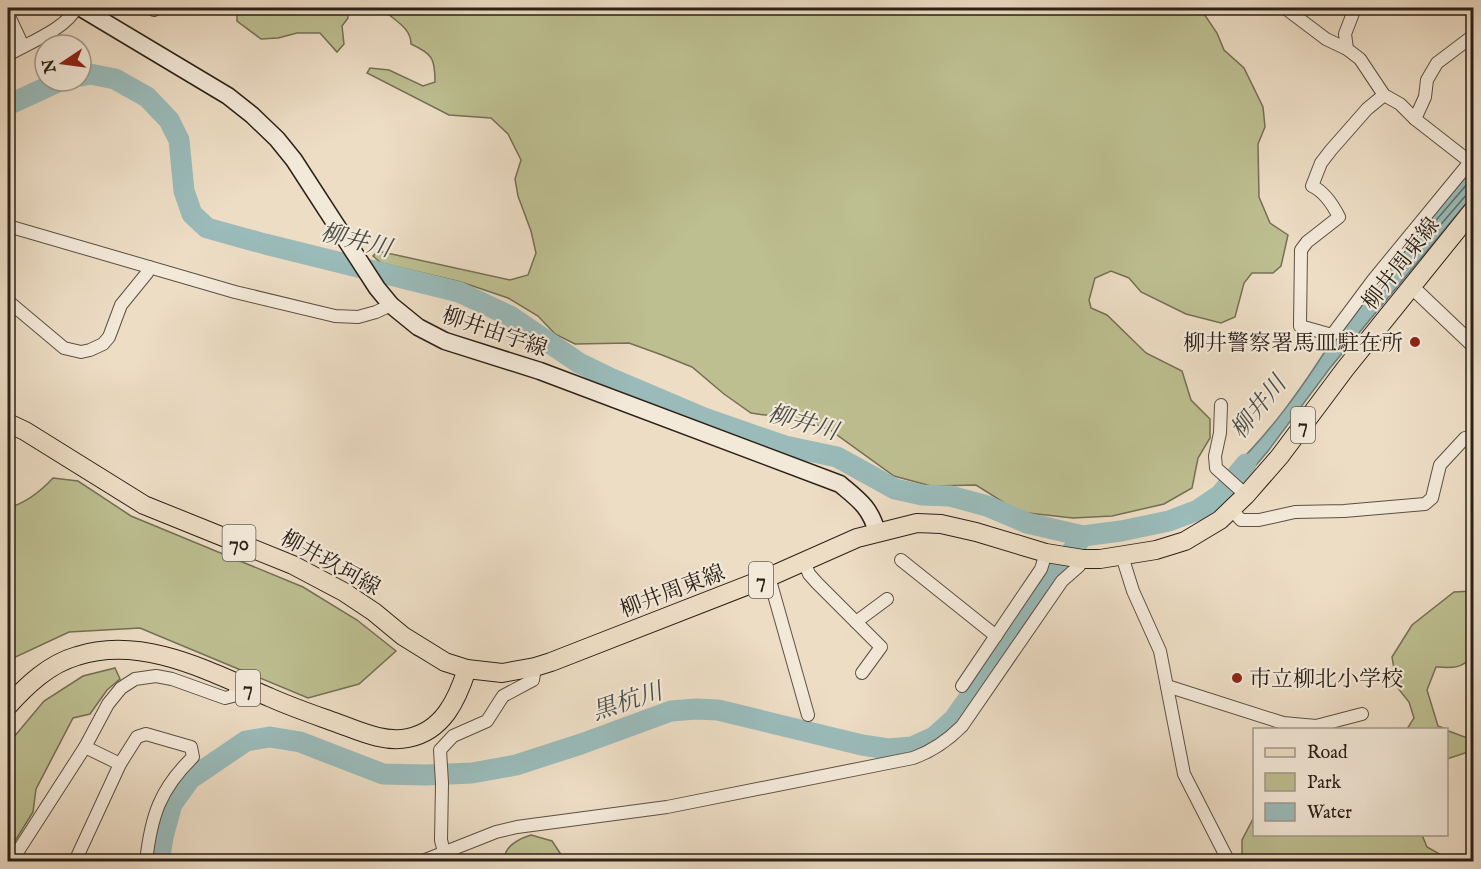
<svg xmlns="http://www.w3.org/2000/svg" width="1481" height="869" viewBox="0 0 1481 869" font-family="'IM FELL English','Noto Serif JP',serif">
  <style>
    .green { fill: #bdbf91; stroke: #747054; stroke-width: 1.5 }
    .water { fill: #9abbba; stroke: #6e7d79; stroke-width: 1.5 }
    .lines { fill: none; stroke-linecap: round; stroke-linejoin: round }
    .shore { stroke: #626e69; stroke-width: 1.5 }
    .river { stroke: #9abbba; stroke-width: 21 }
    .minor-casing { stroke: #5c5043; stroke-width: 14 }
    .tertiary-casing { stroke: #5c5043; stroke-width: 16 }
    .secondary-casing { stroke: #2b2118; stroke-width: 19 }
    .primary-casing { stroke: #2b2118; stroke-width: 20 }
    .minor { stroke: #f3e9d9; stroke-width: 12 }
    .tertiary { stroke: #f3e9d9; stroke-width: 14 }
    .secondary { stroke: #f3e9d9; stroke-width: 16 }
    .primary { stroke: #edddc5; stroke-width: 18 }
    .poi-dot { fill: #8f2418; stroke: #f3e9d9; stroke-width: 2 }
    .labels { text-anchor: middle; stroke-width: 4.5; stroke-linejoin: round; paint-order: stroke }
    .shield { fill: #f3e9d9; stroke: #675d52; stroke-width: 1.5 }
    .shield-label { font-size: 21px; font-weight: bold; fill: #2b2118 }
    .street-label { font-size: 22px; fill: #2b2118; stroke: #f3e9d9 }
    .poi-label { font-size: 22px; fill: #2b2118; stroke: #f3e9d9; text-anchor: end }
    .water-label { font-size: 24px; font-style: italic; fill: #4c4f49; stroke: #f3e9d9 }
  </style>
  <rect width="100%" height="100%" fill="#edddc5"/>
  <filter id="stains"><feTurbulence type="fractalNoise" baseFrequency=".00333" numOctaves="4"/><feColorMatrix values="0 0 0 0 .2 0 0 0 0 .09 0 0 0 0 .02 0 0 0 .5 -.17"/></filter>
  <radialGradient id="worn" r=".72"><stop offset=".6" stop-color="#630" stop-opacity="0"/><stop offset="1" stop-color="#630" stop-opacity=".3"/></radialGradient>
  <g class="green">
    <path d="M255 8H347L348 18 342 26 344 44 337 52 320 33H297L278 38 261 39 237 21V12H251Z"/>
    <path d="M382 8H1203L1204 14 1217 33 1224 50 1244 68 1263 107 1265 127 1258 144 1259 197 1270 223 1288 235 1281 266 1273 273H1252L1244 283 1235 317 1221 323 1186 314 1141 292 1129 278 1111 271 1095 278 1089 300 1091 308 1107 315 1146 353 1182 371 1191 400 1210 419V438L1198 458 1192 488 1164 504 1112 516 1073 518 1019 512 976 485 931 486 894 476 830 430 806 421 751 413 724 394 692 367 662 355 629 343 575 344 555 334 538 316 508 298 461 282 381 263 373 256 378 251 510 280 528 275 536 253 531 231 518 196 515 179 521 160 508 134 491 118 449 115 367 73 370 68 389 70 423 86 435 82C435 59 433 54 411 44 411 26 392 20 382 8Z"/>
    <path d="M53 478 78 481 131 516 303 587 357 620 396 651 359 684 308 698 140 628 69 632 11 659 8 663V508C26 503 40 492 53 478Z"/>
    <path d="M1473 591V656C1461 669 1453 668 1436 667L1427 690 1438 726 1446 729H1407L1414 718 1409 702 1397 687 1392 657 1412 625 1454 592Z"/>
    <path d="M115 668 120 679 107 690 90 714 73 718 36 789 33 812 10 849 8 861V744L44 701 83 676Z"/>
    <path d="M1446 730 1470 739 1471 751 1447 759Z"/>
    <path d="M1254 817V834L1422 835 1427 847 1452 861H1242V840Z"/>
    <path d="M531 835 552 841 564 859 570 861H504C504 846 518 839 531 835Z"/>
    <path d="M719 855 753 861H694L695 859Z"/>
  </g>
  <path class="water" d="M1473 167V195L1330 368 1268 451 1241 483 1229 472C1271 432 1302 388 1333 339Z"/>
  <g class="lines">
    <path class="shore" d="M1474 176 1420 239V243H1425L1467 194 1474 192"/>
    <g class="river">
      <path d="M81 76 90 74 115 79 147 97 169 120 179 140 184 191 192 214 207 228 265 244 459 292 510 316 579 363 612 379 704 418 785 446 837 457 895 489 922 495 950 496 987 506 1027 523 1083 536 1121 531 1169 521 1198 510 1220 495 1246 464"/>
      <path d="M8 105 60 81"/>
      <path d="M159 862 163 837 172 804 190 779 246 741 270 737 300 742 383 774 426 775 472 773 516 765 581 744 671 711 696 709 718 710 862 745 888 749 912 747 934 737 954 719 1079 541"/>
    </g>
    <defs>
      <g id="minor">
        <path d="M150 8 154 10"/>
        <path d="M1285 8 1326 39 1347 49"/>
        <path d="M1355 8 1345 34 1347 49 1360 59 1384 95 1400 104 1415 119 1474 165"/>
        <path d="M8 14 23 46"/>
        <path d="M8 55C28 43 66 29 76 8"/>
        <path d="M1384 95 1367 109 1331 150 1321 163 1312 186C1325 192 1333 205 1339 217L1307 242 1301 250 1300 326 1332 335 1373 280 1474 157"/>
        <path d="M1415 119 1425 97 1427 80 1437 63 1474 35"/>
        <path d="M8 226 235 292 335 316 358 317 376 312 391 305"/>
        <path d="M8 301 64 348 81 352 90 350 103 344 109 337 121 305 147 273 149 267"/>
        <path d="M1221 405 1220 433 1215 456 1216 468 1246 495"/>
        <path d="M1232 510 1241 520H1259L1295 512 1344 511 1425 504 1432 498 1440 465 1465 438 1470 437"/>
        <path d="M1122 556 1133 591 1160 651 1184 774 1229 862"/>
        <path d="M901 560 996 636"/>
        <path d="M804 561 809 574 817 583 881 647 862 673"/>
        <path d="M769 577 808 715"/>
        <path d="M856 622 887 599"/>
        <path d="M962 686 1041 569 1046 553"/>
        <path d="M1167 686 1283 723 1316 726 1362 714"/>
        <path d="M120 764 137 737 146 734 191 747 193 757C160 789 151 816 146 862"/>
        <path d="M444 852 441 840 442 783 440 750 453 736 487 721 503 696 533 680 535 667"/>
        <path d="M11 862 85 747 108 704 121 688 135 679 156 676 172 679 225 698 233 696 239 684"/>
        <path d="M78 862 77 857 120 764 85 747"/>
        <path d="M420 862 496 832 517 827 667 807 913 758C933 751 947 741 962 726L1062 581 1079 566 1083 559"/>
      </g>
      <path id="tertiary" d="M1412 287 1474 346"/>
      <path id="secondary" d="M81 8 228 96 252 115 277 139 294 160 377 288 391 305 418 327 445 341 540 371 840 484C859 500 870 507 877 532"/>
      <g id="primary">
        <path d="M8 423 25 431 144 505 293 565 344 592 374 612 403 636 445 662 467 669 502 673 535 667 551 662 769 577 857 538 917 523 941 524 976 532 1046 553 1083 559H1100L1156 550 1185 541 1220 520 1246 495 1280 456 1345 369 1474 209"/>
        <path d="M8 706C27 685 49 664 77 656 143 635 210 672 269 697 291 707 315 715 337 723 359 731 384 743 408 738 443 731 457 700 467 669"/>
      </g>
    </defs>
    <use href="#minor" class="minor-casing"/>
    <use href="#tertiary" class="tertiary-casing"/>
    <use href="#secondary" class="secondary-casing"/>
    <use href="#primary" class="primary-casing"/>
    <use href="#minor" class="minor"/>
    <use href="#tertiary" class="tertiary"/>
    <use href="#secondary" class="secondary"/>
    <use href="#primary" class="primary"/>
  </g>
  <g class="poi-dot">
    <circle cx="1415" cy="342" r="6"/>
    <circle cx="1237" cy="678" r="6"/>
  </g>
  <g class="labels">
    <g class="shield">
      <rect x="1291" y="407" width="24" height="36" rx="4.5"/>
      <rect x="222.5" y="525" width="33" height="36" rx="4.5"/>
      <rect x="749" y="562" width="24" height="36" rx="4.5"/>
      <rect x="236" y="670" width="24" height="36" rx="4.5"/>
    </g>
    <g class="shield-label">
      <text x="1303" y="432">7</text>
      <text x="239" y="550">70</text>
      <text x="761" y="587">7</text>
      <text x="248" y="695">7</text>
    </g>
    <g class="street-label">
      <text transform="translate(1400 263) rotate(-52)" y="8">柳井周東線</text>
      <text transform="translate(495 331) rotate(19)" y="8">柳井由宇線</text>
      <text transform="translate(331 562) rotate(29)" y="8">柳井玖珂線</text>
      <text transform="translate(672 590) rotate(-21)" y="8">柳井周東線</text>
    </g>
    <g class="poi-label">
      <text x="1403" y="350">柳井警察署馬皿駐在所</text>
      <text x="1249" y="686" text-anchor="start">市立柳北小学校</text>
    </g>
    <g class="water-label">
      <text transform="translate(356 240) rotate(14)" y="8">柳井川</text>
      <text transform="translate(1258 407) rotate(-51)" y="8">柳井川</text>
      <text transform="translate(803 422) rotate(16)" y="8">柳井川</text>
      <text transform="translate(627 701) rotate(-18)" y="8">黒杭川</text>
    </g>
  </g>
  <rect width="1481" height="869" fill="none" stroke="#edddc5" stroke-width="30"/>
  <rect x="9" y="9" width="1463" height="851" fill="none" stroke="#2b2118" stroke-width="3"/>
  <rect x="15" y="15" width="1451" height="839" fill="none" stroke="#2b2118" stroke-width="1.5"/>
  <rect x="1253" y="728" width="195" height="108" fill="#f3e9d9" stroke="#a3998c" stroke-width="1.5"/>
  <rect x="1265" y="748" width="30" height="9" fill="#edddc5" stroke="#a3998c" stroke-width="1.5"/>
  <text x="1307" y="758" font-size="18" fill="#2b2118">Road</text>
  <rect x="1265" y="773" width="30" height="18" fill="#bdbf91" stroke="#a3998c" stroke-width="1.5"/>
  <text x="1307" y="788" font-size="18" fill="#2b2118">Park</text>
  <rect x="1265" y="803" width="30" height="18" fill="#9abbba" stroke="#a3998c" stroke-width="1.5"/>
  <text x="1307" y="818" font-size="18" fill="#2b2118">Water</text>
  <g transform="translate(63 63) rotate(257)"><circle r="28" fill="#f3e9d9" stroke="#a3998c" stroke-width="1.5"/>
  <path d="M0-4.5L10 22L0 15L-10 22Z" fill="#8f2418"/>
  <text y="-9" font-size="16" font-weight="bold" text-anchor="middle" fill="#2b2118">N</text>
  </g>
  <rect width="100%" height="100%" filter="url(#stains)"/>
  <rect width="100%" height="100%" fill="url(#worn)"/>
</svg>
